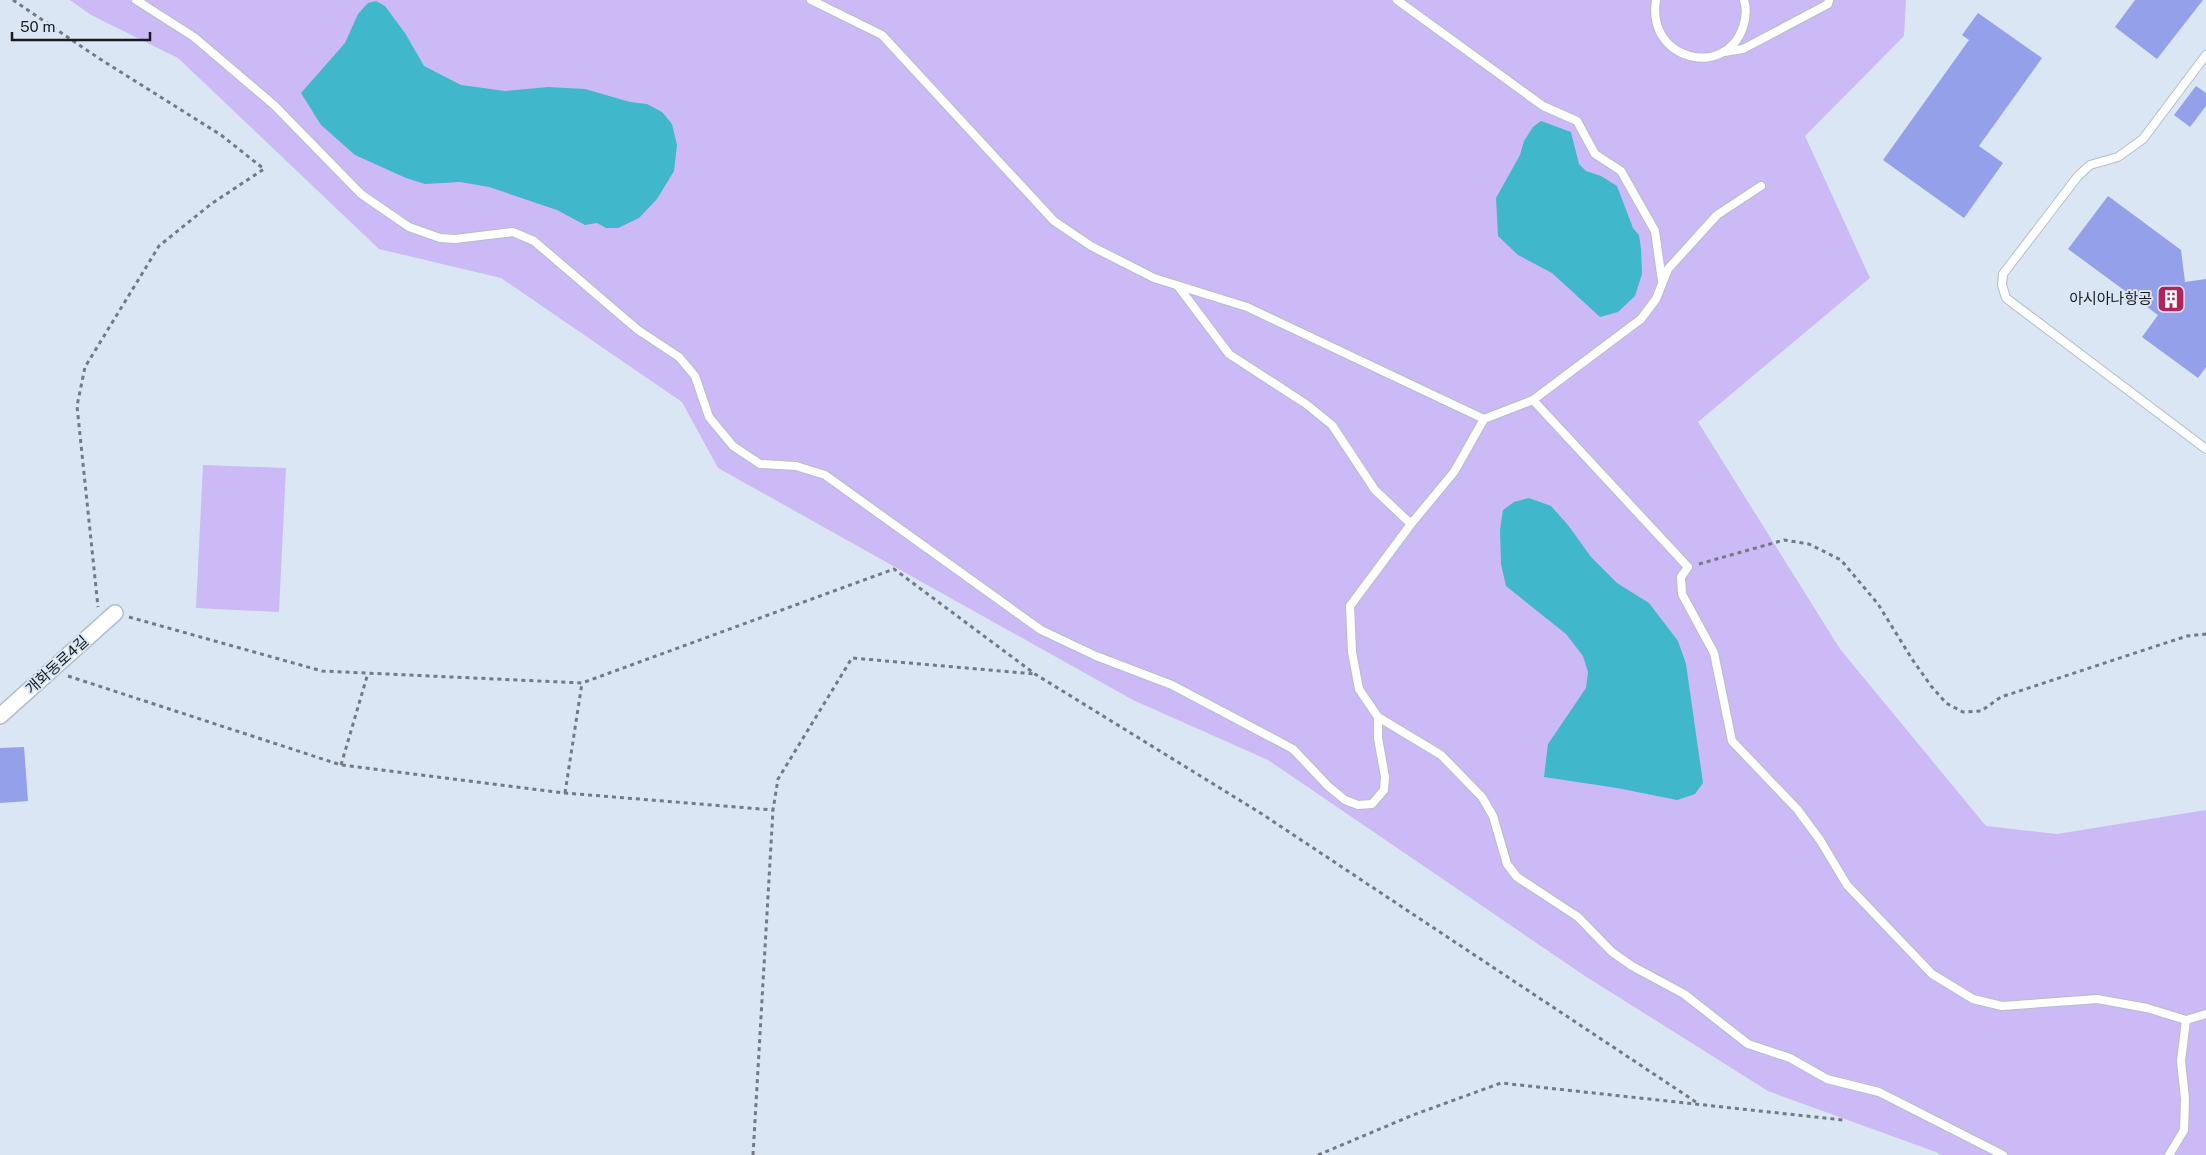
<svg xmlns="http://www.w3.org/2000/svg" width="2206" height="1155" viewBox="0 0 2206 1155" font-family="'Public Sans','Noto Sans KR',sans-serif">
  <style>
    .green { fill: #cbbaf5 }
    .water { fill: #40b7cb }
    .building { fill: #94a0e9 }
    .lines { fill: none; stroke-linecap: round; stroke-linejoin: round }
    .service-casing { stroke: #b3becc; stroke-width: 10 }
    .minor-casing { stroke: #b3becc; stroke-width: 18 }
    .path { stroke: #737a84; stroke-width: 3; stroke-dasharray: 4 4; stroke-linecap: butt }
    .service { stroke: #fff; stroke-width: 8 }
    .minor { stroke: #fff; stroke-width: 15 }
    .labels { text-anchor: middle; stroke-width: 4; stroke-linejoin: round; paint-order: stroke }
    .poi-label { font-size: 15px; fill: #181c21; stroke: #dae6f4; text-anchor: end }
    .street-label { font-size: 15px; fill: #181c21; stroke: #dae6f4 }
  </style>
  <rect width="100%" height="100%" fill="#dae6f4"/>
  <g class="green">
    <path d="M70 0H1906L1904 36 1805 136 1870 278 1698 422 1840 649 1986 826 2057 834 2206 810V1155H1940L1936 1152 1768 1091 1585 976 1268 760 1133 700 718 468 682 402 501 278 379 249 178 58 91 15Z"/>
    <path d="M203 465 286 468 279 612 196 608Z"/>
  </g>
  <g class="water">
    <path d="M376 1 385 6 405 33 424 66 461 85 505 91 548 87 585 89 630 102 647 104 662 112 672 124 677 145 674 171 657 199 639 218 618 228H606L597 223 585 225 557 210 489 187 460 182 425 184 406 178 355 155 321 125 301 93 345 43 358 14 368 3Z"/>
    <path d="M1541 121 1571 132 1579 164 1586 171 1601 176 1617 186 1633 228 1639 235 1641 249 1642 274 1635 296 1618 312 1600 317 1552 273 1518 255 1498 236 1496 198 1520 155 1524 141 1533 127Z"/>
    <path d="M1529 498 1551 506 1568 525 1591 557 1617 583 1649 603 1678 641 1686 664 1703 783 1695 794 1677 800 1617 788 1544 777 1548 744 1586 688 1588 672 1583 656 1566 634 1506 586 1501 564 1500 530 1503 510 1514 502Z"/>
  </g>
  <g class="building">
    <path d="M2135 0H2203L2157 59 2115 27Z"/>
    <path d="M1978 13 2042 58 1979 146 2003 163 1964 218 1883 160 1969 40 1962 35Z"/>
    <path d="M2196 86 2206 93V106L2190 127 2174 115Z"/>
    <path d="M2108 196 2181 250 2185 282 2206 279V367L2198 378 2142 337 2158 315 2068 249Z"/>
    <path d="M24 747 28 801 0 803V748Z"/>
  </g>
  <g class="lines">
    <defs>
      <g id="service">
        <path d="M136 0 194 37 274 105 361 194 409 227 440 238 455 239 513 232 534 241 638 330 679 357 695 376 709 417 733 446 760 464 796 466 825 475 1041 630 1096 656 1172 685 1293 749 1328 786 1345 800 1358 805 1372 804 1384 790 1385 777 1378 738V717"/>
        <path d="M811 0 882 35 1054 221 1091 246 1154 278 1247 307 1484 419 1533 400 1641 319 1656 299 1668 269 1717 215 1761 186"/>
        <path d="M1397 0 1543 106 1577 121 1595 154 1621 171 1655 231 1662 281"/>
        <path d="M1656 0C1646 61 1726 79 1743 27 1746 18 1747 9 1744 0"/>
        <path d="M1724 52 1743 49 1828 4 1829 0"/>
        <path d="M2206 55 2143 139 2118 157 2090 165 2078 176 2003 274 2002 285 2006 298 2206 449"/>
        <path d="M1178 286 1229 354 1306 404 1332 425 1375 490 1411 524"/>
        <path d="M1533 400 1688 567 1681 577 1682 594 1714 653 1732 741 1797 809 1820 840 1847 885 1932 974 1973 999 2002 1006 2097 999 2147 1008 2186 1020 2206 1014"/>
        <path d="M1484 419 1454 472 1411 524 1350 606 1352 652 1359 689 1378 717 1441 755 1482 797 1493 816 1507 864 1517 877 1578 917 1612 952 1632 966 1684 994 1748 1044 1790 1058 1827 1079 1879 1092 2003 1155"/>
        <path d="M2169 1155 2184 1130 2185 1099 2181 1061 2186 1020"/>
      </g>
      <path id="minor" d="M0 716 115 613"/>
    </defs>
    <use href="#service" class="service-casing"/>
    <use href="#minor" class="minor-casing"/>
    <g class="path">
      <path d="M13 0 100 59 221 135 264 169 211 204 159 246 85 367 77 406 98 607"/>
      <path d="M1699 564 1784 540 1809 544 1841 560 1878 604 1912 659 1931 686 1946 703 1963 712 1981 711 2001 697 2187 636 2206 634"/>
      <path d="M129 617 322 671 582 683 894 569 1035 674 1262 814 1699 1104"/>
      <path d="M68 676 341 765 565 793 773 810"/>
      <path d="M341 765 368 673"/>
      <path d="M565 793 582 683"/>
      <path d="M753 1155 773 810 778 779 852 658 1035 674"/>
      <path d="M1318 1155 1413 1115 1501 1083 1843 1120"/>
    </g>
    <use href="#service" class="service"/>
    <use href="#minor" class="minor"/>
  </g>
  <defs>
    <symbol id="building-square" viewBox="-11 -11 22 22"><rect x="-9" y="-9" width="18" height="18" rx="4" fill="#b0235d" stroke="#dae6f4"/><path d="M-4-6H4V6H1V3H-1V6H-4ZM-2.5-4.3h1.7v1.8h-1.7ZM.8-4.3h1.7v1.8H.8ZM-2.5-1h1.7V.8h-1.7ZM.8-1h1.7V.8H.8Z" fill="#fff"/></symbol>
  </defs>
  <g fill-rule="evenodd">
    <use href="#building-square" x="2155" y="283" width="32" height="32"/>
  </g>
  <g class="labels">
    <g class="poi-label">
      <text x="2152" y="304">아시아나항공</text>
    </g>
    <g class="street-label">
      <text transform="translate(57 665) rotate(-42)" y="5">개화동로4길</text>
    </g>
  </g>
  <path d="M12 32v8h138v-8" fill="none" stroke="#181c21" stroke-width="2.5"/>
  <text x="20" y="32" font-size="15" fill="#181c21" stroke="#dae6f4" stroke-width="4" paint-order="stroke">50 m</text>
</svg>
